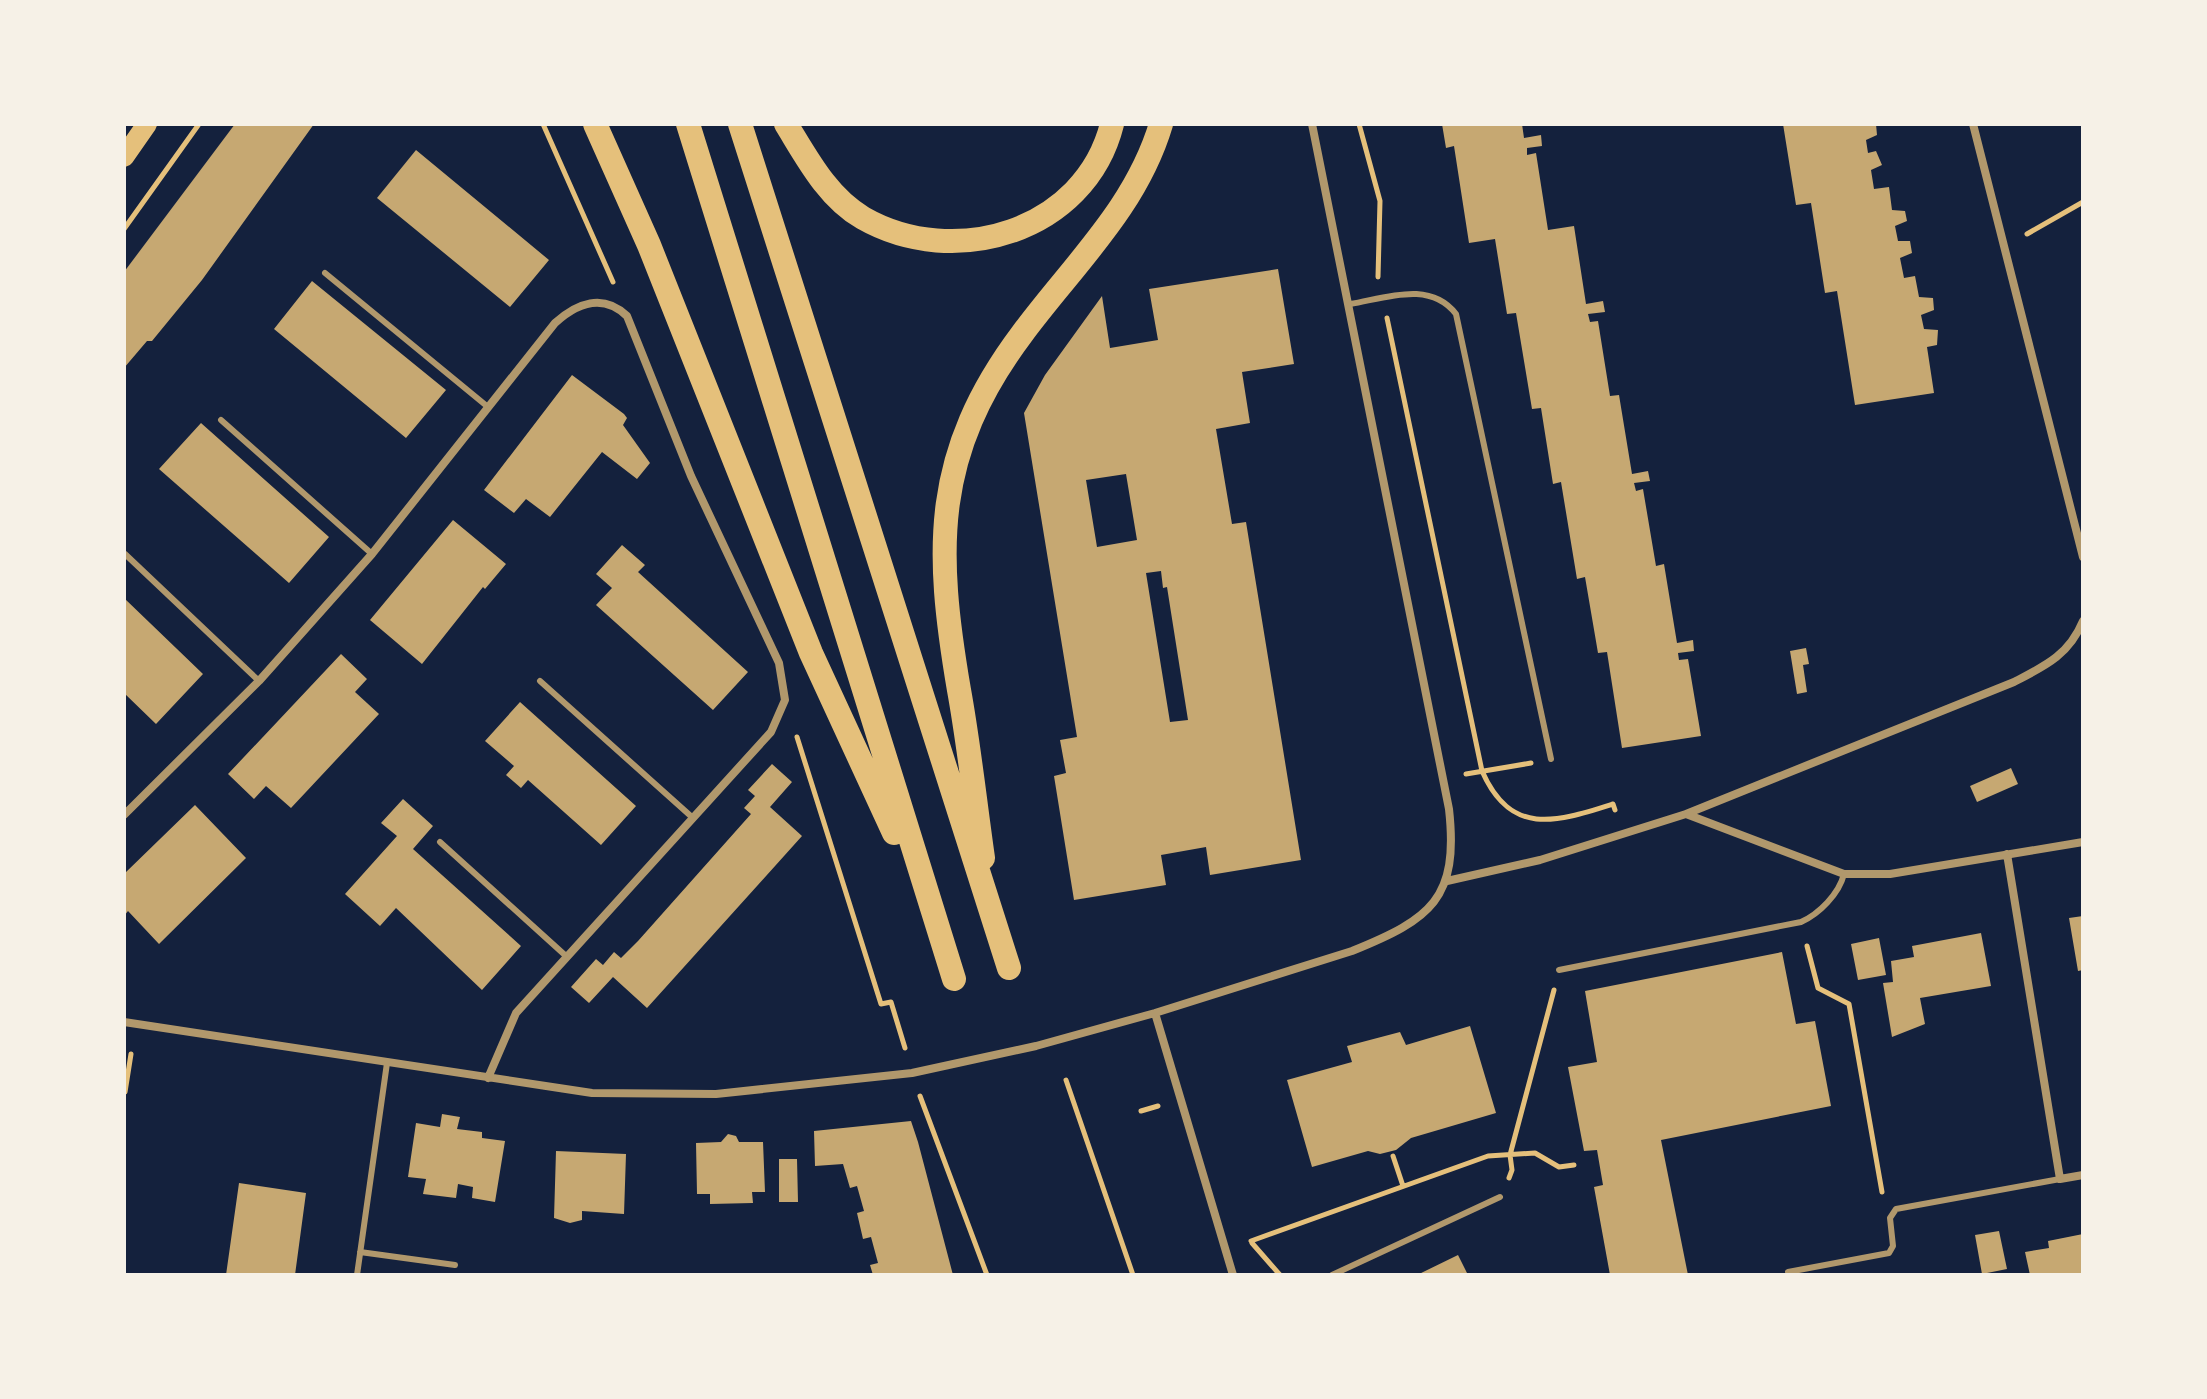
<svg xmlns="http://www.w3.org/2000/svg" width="2207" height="1399" viewBox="0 0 2207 1399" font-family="Inter,sans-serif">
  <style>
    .building { fill: #c6a872; fill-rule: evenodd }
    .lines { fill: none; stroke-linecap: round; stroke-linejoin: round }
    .path { stroke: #e5c07b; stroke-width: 5 }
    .service { stroke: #b1986c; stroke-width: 6 }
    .minor { stroke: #b1986c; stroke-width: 8 }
    .primary { stroke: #e5c07b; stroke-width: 20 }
    .motorway { stroke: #e5c07b; stroke-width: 24 }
  </style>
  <rect width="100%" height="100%" fill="#14213d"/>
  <!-- building -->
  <path class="building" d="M 235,124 L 314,124 L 202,280 L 152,341 L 147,341 L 124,368 L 124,272 Z
    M 1442,124 L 1522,124 L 1524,138 L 1541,135 L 1542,146 L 1527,148 L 1527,155 L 1536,153 L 1548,230 L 1574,226 L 1586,304 L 1603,301 L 1605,312 L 1588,314 L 1590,322 L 1598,321 L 1610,396 L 1619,395 L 1632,474 L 1648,471 L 1650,481 L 1634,483 L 1636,491 L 1643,489 L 1656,566 L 1664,564 L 1677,643 L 1693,640 L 1694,651 L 1678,653 L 1679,660 L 1688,659 L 1701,736 L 1622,748 L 1607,652 L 1598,653 L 1585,577 L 1577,579 L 1561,482 L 1553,484 L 1541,408 L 1532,409 L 1516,313 L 1507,314 L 1495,239 L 1469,243 L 1454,146 L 1446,148 Z
    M 1783,124 L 1876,124 L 1877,135 L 1866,140 L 1868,153 L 1876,151 L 1882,165 L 1871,170 L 1874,189 L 1889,187 L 1892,210 L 1905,211 L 1907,221 L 1895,226 L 1898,241 L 1910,241 L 1912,253 L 1900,258 L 1904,278 L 1915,276 L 1919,297 L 1933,298 L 1934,310 L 1921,315 L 1924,329 L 1938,330 L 1937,345 L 1927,347 L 1934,393 L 1855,405 L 1837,291 L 1825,293 L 1811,203 L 1796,205 Z
    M 416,150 L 549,260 L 510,307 L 377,198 Z
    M 1278,269 L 1294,364 L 1242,372 L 1250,423 L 1216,429 L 1232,524 L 1246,522 L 1301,860 L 1210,875 L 1206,847 L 1161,855 L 1166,885 L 1074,900 L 1054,776 L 1066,773 L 1060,740 L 1077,737 L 1024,413 L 1045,375 L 1102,296 L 1110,348 L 1158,340 L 1149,289 ZM 1126,474 L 1137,540 L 1097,547 L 1086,480 ZM 1161,571 L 1163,588 L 1167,587 L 1188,720 L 1170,722 L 1146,573 Z
    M 312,281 L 446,390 L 406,438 L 274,329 Z
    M 572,375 L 624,414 L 627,418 L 623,425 L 650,463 L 637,479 L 602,452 L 550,517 L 526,499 L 514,513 L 484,490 Z
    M 201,423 L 329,537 L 289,583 L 159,469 Z
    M 453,520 L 506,564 L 485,589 L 483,587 L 422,664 L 370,620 Z
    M 622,545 L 645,565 L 638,572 L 748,672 L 713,710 L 596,605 L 612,588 L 596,574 Z
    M 124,598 L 203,674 L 156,724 L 124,693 Z
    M 1806,648 L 1809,664 L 1803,665 L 1807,692 L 1797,694 L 1790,651 Z
    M 341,654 L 367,679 L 355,692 L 379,714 L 291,808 L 266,786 L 254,799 L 228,774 Z
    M 520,702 L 636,806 L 601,845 L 528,780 L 521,788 L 506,775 L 514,766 L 485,741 Z
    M 772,764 L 792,782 L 770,807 L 802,836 L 647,1008 L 613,977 L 589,1003 L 571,987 L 596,959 L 603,965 L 614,952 L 621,958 L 638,941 L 751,814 L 744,808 L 755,796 L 748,790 Z
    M 2011,768 L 2018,784 L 1977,802 L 1970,786 Z
    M 403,799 L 433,826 L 413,849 L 521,946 L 482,990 L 396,908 L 380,926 L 345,894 L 397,836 L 381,823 Z
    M 195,805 L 246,858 L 159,944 L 128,911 L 124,916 L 124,874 Z
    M 2083,916 L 2083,970 L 2078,971 L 2069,918 Z
    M 1981,933 L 1991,986 L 1920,998 L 1925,1024 L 1892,1037 L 1883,983 L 1893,982 L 1891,961 L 1914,957 L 1912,946 Z
    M 1879,938 L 1886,975 L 1858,980 L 1851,944 Z
    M 1782,952 L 1796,1024 L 1815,1021 L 1831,1106 L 1661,1140 L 1688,1275 L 1610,1275 L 1594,1187 L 1603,1185 L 1597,1150 L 1584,1151 L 1568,1067 L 1597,1062 L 1585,991 Z
    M 1470,1026 L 1496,1113 L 1411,1138 L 1396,1150 L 1380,1154 L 1368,1151 L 1312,1167 L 1287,1080 L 1352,1062 L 1347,1046 L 1400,1032 L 1406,1045 Z
    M 442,1114 L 460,1117 L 457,1129 L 482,1132 L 482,1138 L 505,1141 L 495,1202 L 472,1198 L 473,1187 L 458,1184 L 456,1198 L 423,1194 L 426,1179 L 408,1177 L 416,1123 L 440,1127 Z
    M 911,1121 L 918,1142 L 953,1275 L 873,1275 L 870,1265 L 878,1263 L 871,1237 L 863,1239 L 857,1213 L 864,1211 L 857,1186 L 850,1188 L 843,1164 L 815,1166 L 814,1131 Z
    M 728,1134 L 736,1136 L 739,1142 L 763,1142 L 765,1192 L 752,1192 L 753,1203 L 710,1204 L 710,1194 L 697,1194 L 696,1143 L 721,1142 Z
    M 556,1151 L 626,1154 L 624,1214 L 582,1211 L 582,1220 L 570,1223 L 554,1218 Z
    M 779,1159 L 797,1159 L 798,1202 L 779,1202 Z
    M 239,1183 L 306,1193 L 295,1275 L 226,1275 Z
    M 1999,1231 L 2007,1269 L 1982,1274 L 1975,1235 Z
    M 2083,1234 L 2083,1275 L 2030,1275 L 2025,1252 L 2049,1248 L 2048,1241 Z
    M 1458,1255 L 1468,1275 L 1417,1275 Z"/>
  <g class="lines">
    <!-- path -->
    <path class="path" d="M 543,124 L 613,282
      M 1359,124 L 1380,201 L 1378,277
      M 124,229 L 199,124
      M 2027,234 L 2083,202
      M 1387,318 L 1482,771 C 1511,837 1556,822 1613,804 L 1615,810
      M 797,737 L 881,1004 L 891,1002 L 905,1048
      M 1466,774 L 1531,763
      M 1807,946 L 1818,988 L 1849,1004 L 1882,1192
      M 1066,1080 L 1133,1275
      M 125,1092 L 131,1054
      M 920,1096 L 987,1275
      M 1141,1111 L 1158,1106
      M 1393,1156 L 1403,1186
      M 1509,1178 L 1512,1170 L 1510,1155 L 1554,990
      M 1251,1241 L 1488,1156 L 1535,1153 L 1559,1167 L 1574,1165
      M 1252,1243 L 1280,1275"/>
    <!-- service -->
    <path class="service" d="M 325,273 L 488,407
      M 1350,304 C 1386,298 1430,280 1456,314 L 1551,759
      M 221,420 L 372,554
      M 125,554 L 259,681
      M 540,681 L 693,818
      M 440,842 L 566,956
      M 1559,970 L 1801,922 C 1819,914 1839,894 1844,874
      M 360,1252 L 455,1265
      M 1788,1272 L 1889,1253 L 1893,1246 L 1890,1218 L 1896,1209 L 2060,1179
      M 357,1275 L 387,1063
      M 1332,1275 L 1500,1197"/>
    <!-- minor -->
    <path class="minor" d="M 1973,124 L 2083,557
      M 1686,814 L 2014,682 C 2045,666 2069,655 2083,621
      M 124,815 L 259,681 L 372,554 L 555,323 C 577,303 603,293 627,316 L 691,476 L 779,663 L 785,700 L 771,732 L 516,1013 L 488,1078
      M 2007,854 L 2060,1179 L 2083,1175
      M 1447,881 L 1540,860 L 1686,814 L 1844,874 L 1890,874 L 2083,842
      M 1155,1013 L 1233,1275
      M 124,1022 L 592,1093 L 716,1094 L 912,1073 L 1036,1046 L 1155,1013 L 1352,951 C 1431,919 1459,899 1449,809 L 1312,124"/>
    <!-- primary -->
    <path class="primary" d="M 124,157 L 147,124"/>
    <!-- motorway -->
    <path class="motorway" d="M 595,124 L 649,245 L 811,653 L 894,833
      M 688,124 L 954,979
      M 740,124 L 1009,968
      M 786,124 C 807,158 827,197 863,218 C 954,270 1085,232 1112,124
      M 983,858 C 975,802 969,745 959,690 C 935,549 932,454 1022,334 C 1073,265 1136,208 1161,124"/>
  </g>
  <!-- border -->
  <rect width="2207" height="1399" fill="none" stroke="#f6f1e7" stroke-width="252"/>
</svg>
